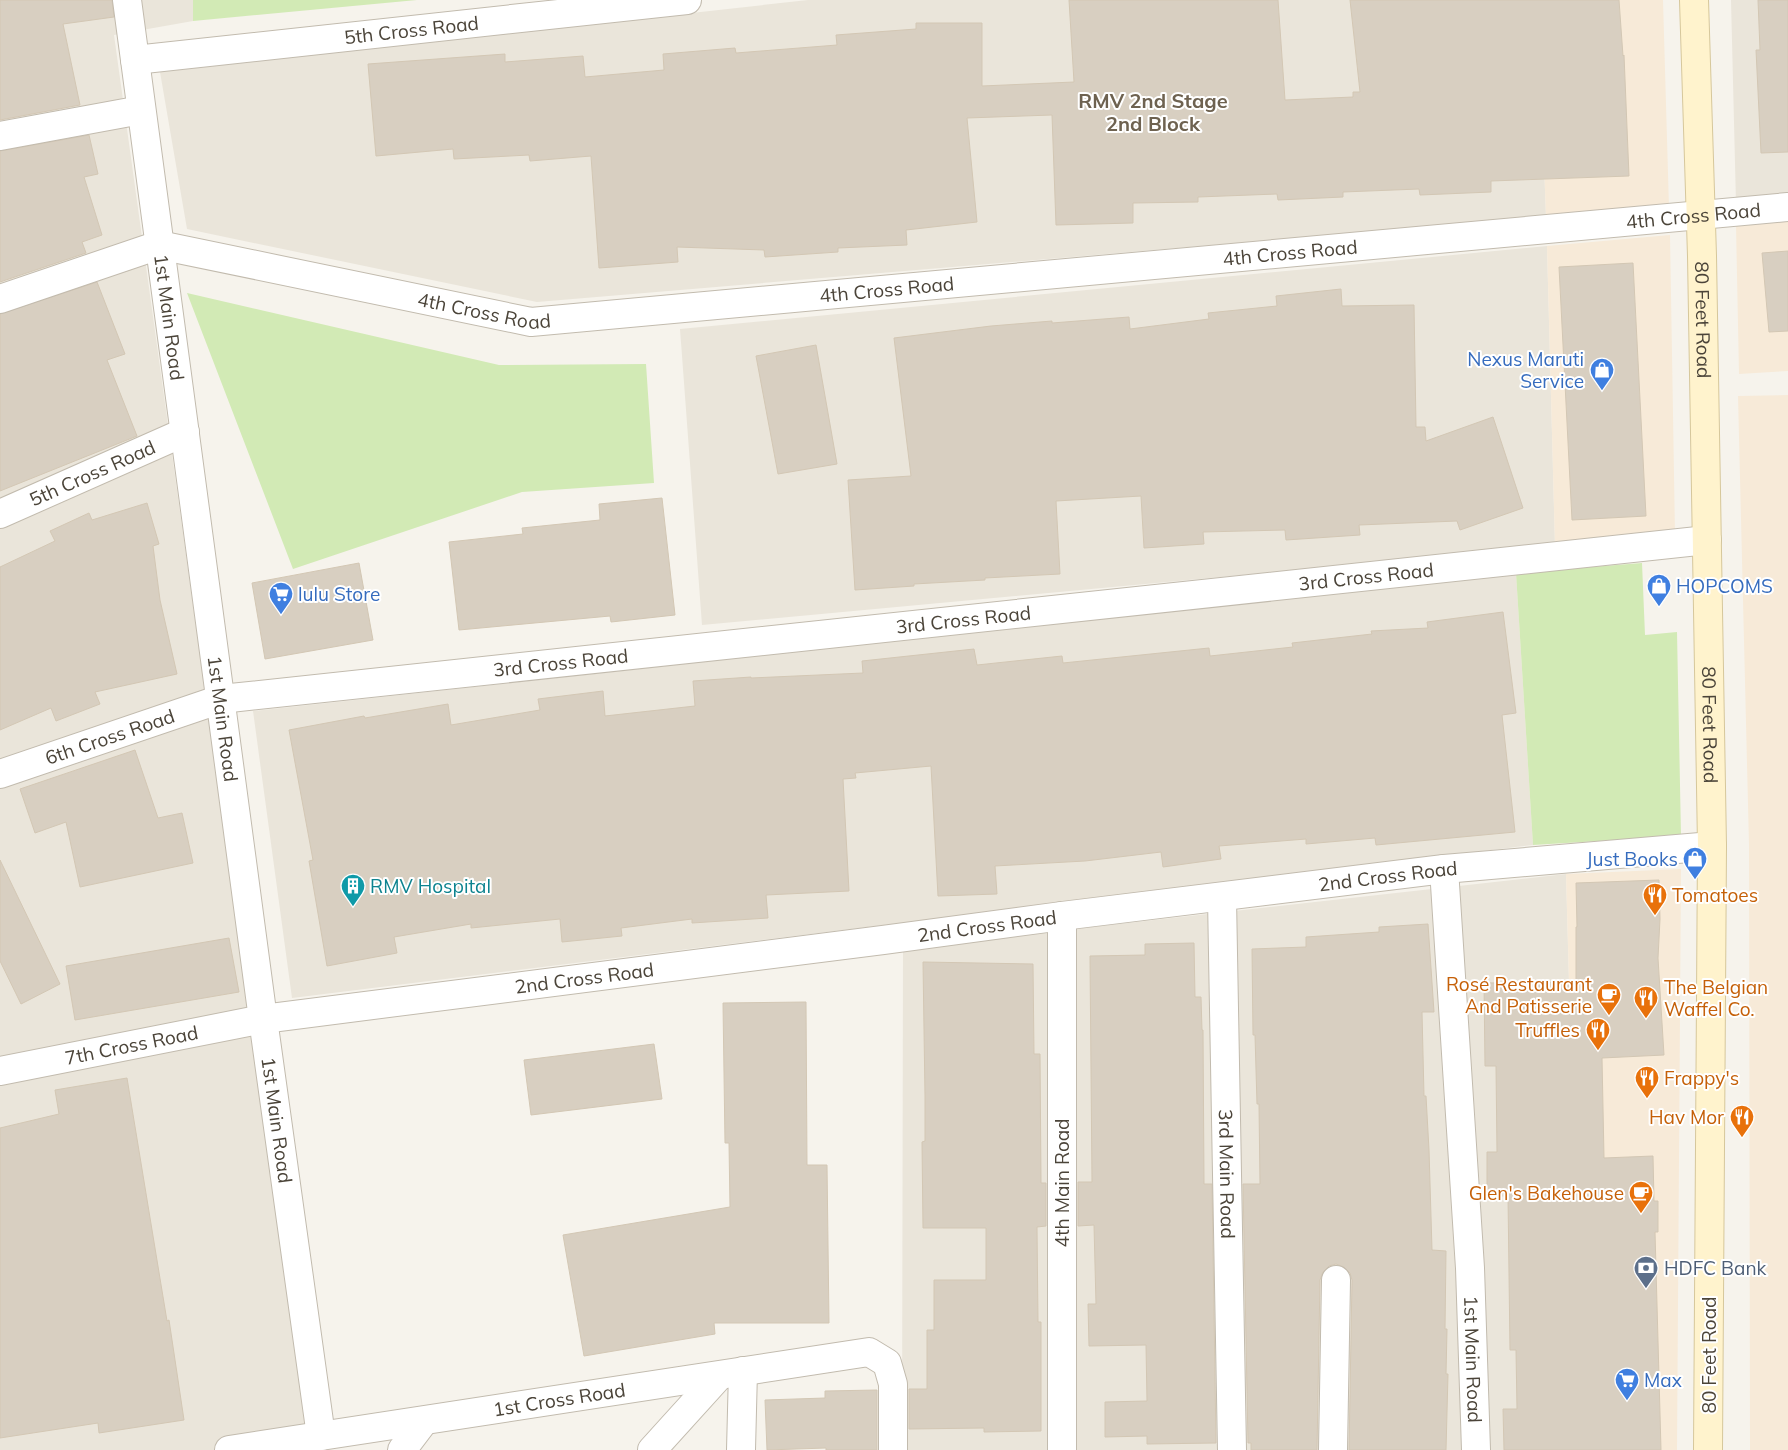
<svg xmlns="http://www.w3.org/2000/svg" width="1788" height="1450" viewBox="0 0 1788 1450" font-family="Mulish,sans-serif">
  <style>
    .residential { fill: #eae5da }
    .commercial { fill: #f7ead8 }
    .green { fill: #d2eab5 }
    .building { fill: #d8cfc1; stroke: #d3c7b4 }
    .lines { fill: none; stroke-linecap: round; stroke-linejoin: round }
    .street-casing { stroke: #c2bbae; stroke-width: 30 }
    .secondary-casing { stroke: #d6c79b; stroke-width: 30 }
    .street { stroke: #fff; stroke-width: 28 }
    .secondary { stroke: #fff3cd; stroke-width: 28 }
    .labels { text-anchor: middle; stroke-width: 4; stroke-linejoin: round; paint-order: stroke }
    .street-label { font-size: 19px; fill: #4b4439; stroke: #fff }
    .shop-label { font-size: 19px; fill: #366cbe; stroke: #fff; text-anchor: start }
    .culture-label { font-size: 19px; fill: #0d838f; stroke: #fff; text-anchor: start }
    .food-label { font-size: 19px; fill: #c56008; stroke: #fff; text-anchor: end }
    .service-label { font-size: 19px; fill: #4e5e75; stroke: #fff; text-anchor: start }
    .neighbourhood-label { font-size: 20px; font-weight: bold; fill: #6e6250; stroke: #fff }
  </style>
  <rect width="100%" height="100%" fill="#f6f3ec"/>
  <!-- residential -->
  <path class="residential" d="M 0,0 L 193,0 L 193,21 L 114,35 L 310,1450 L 0,1450 Z
    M 808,0 L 1538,0 L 1546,217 L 537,302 L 187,229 L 160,72 Z
    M 1731,0 L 1788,0 L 1788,199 L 1736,204 Z
    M 1547,246 L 1555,546 L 702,625 L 680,329 Z
    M 1516,573 L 1533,845 L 292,998 L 253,711 Z
    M 1566,874 L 1582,1450 L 902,1450 L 903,948 Z"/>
  <!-- commercial -->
  <path class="commercial" d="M 1538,0 L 1663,0 L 1669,208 L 1546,217 Z
    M 1788,220 L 1788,371 L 1739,374 L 1736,225 Z
    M 1670,235 L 1675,534 L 1555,546 L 1547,246 Z
    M 1788,395 L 1788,1450 L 1750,1450 L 1749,845 L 1738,396 Z
    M 1681,869 L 1677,1450 L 1582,1450 L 1566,874 Z"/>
  <!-- green -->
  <path class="green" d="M 193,0 L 417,0 L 193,21 Z
    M 187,293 L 499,365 L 646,364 L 654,483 L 522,492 L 293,569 Z
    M 1642,563 L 1645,635 L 1677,632 L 1681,836 L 1533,845 L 1516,573 Z"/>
  <!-- building -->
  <path class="building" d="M 0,0 L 112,0 L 114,17 L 63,24 L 80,105 L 0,120 Z
    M 1069,0 L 1278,0 L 1285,100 L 1353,97 L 1353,92 L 1360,92 L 1350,0 L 1619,0 L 1623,56 L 1624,55 L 1629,176 L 1491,181 L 1491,192 L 1420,195 L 1419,189 L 1343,192 L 1343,197 L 1278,200 L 1277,194 L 1198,197 L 1198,202 L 1133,203 L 1133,223 L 1056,225 L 1052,115 L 967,118 L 977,222 L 906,230 L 907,245 L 838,248 L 838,252 L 765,257 L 764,250 L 677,247 L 678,262 L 599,268 L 591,156 L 530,161 L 529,155 L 454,159 L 453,149 L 376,156 L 368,64 L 505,54 L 505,62 L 583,56 L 585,77 L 664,70 L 663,54 L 735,48 L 736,53 L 837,45 L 836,35 L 916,29 L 916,23 L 982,23 L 982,86 L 1074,82 Z
    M 1758,0 L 1788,0 L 1788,152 L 1761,153 L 1756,50 L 1760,50 Z
    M 89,135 L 98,174 L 84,177 L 102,235 L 82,242 L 86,253 L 0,282 L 0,151 Z
    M 1788,251 L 1788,331 L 1769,332 L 1762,253 Z
    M 1633,263 L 1646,516 L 1572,520 L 1559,267 Z
    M 97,282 L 125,354 L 107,360 L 137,436 L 0,491 L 0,314 Z
    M 1341,289 L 1342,306 L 1414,305 L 1416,427 L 1425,427 L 1426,441 L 1493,417 L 1523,508 L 1460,530 L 1457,521 L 1359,525 L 1360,535 L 1286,540 L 1285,530 L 1203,532 L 1204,544 L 1144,548 L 1141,496 L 1056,501 L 1060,574 L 985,578 L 985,580 L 914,584 L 914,586 L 855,590 L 848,480 L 911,476 L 894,338 L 991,326 L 1052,321 L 1052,323 L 1129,317 L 1130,329 L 1209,319 L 1208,313 L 1277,306 L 1276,296 Z
    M 816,345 L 837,464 L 778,474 L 756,356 Z
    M 662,498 L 675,615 L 611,622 L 610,616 L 459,630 L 449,542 L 523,534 L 522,528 L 600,520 L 599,504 Z
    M 147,503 L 159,544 L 153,546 L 160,600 L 177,674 L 95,692 L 100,704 L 56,721 L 51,708 L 0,730 L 0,567 L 55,541 L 50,531 L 89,513 L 92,520 Z
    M 359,563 L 373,640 L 265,659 L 252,583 Z
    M 1503,612 L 1516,713 L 1502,715 L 1515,832 L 1376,845 L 1375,838 L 1306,844 L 1306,839 L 1219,846 L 1221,859 L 1163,867 L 1161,852 L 1085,861 L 995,866 L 997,894 L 938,896 L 931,766 L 855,773 L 856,778 L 843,779 L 849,891 L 766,895 L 768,918 L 692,923 L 692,919 L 621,928 L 622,936 L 562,942 L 560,919 L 471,928 L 471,924 L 394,937 L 397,953 L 327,966 L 309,861 L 313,860 L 289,730 L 364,716 L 365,718 L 448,704 L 451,725 L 540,710 L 538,699 L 603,691 L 605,716 L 695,706 L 693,681 L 751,677 L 751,678 L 863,673 L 862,661 L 974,649 L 977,665 L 1062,656 L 1063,663 L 1209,648 L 1210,656 L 1293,647 L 1292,643 L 1372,634 L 1371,631 L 1428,628 L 1427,622 Z
    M 135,750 L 158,818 L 182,813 L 193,863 L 80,887 L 66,822 L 35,833 L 20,789 Z
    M 0,860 L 60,984 L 21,1004 L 0,961 Z
    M 1659,880 L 1660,919 L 1658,958 L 1664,1055 L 1602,1058 L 1604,1158 L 1653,1156 L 1654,1201 L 1658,1201 L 1658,1232 L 1655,1232 L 1661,1450 L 1504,1450 L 1503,1409 L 1517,1409 L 1516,1350 L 1510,1350 L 1508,1196 L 1487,1196 L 1487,1152 L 1497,1152 L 1496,1066 L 1485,1066 L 1484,983 L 1576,982 L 1576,927 L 1577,927 L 1576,883 Z
    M 1428,924 L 1434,1012 L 1422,1012 L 1424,1096 L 1426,1096 L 1429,1150 L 1432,1250 L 1446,1251 L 1445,1329 L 1447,1329 L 1446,1374 L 1448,1374 L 1446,1450 L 1349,1450 L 1352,1280 L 1350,1273 L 1344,1267 L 1336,1264 L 1329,1266 L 1323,1272 L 1320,1280 L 1317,1450 L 1251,1450 L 1251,1443 L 1248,1443 L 1243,1184 L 1260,1184 L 1259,1104 L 1257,1104 L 1255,1035 L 1253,1035 L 1252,949 L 1306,947 L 1306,937 L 1379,932 L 1379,927 Z
    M 229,938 L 239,992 L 75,1020 L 66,966 Z
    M 1194,943 L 1195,997 L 1201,997 L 1202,1030 L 1203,1030 L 1204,1184 L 1212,1184 L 1216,1443 L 1147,1444 L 1147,1436 L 1105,1437 L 1105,1402 L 1147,1401 L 1146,1345 L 1089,1346 L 1088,1304 L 1096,1304 L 1094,1225 L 1078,1226 L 1078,1182 L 1092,1182 L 1090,956 L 1145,955 L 1145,944 Z
    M 923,962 L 1033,964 L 1034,1054 L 1040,1054 L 1041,1183 L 1046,1183 L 1046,1226 L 1037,1227 L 1038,1322 L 1041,1322 L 1041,1431 L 984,1432 L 984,1428 L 909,1429 L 909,1389 L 927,1389 L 927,1330 L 934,1330 L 934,1280 L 986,1280 L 986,1228 L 923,1228 L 922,1142 L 925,1141 L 925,1096 Z
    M 806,1002 L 807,1165 L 827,1165 L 829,1323 L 714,1323 L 715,1334 L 584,1356 L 563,1235 L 730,1207 L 729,1143 L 725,1143 L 723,1003 Z
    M 654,1044 L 662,1099 L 531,1115 L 524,1060 Z
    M 127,1078 L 167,1321 L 169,1320 L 184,1420 L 99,1433 L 98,1423 L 0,1438 L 0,1128 L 59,1114 L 55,1090 Z
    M 877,1390 L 877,1450 L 826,1450 L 826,1448 L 767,1450 L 765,1400 L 825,1398 L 825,1391 Z"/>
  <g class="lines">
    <defs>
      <g id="street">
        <path id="s1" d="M 127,0 L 263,1019 L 321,1436"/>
        <path id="s2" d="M 135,60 L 687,0"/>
        <path d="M 0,136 L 141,110"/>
        <path id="s3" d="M 0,299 L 159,245 L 531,322 L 1788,207"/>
        <path id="s4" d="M 0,514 L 185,432"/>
        <path id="s5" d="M 0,774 L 221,699 L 1707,540"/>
        <path id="s6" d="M 1444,869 L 1470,1268 L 1476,1450"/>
        <path id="s7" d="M 1222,898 L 1232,1450"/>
        <path d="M 1062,916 L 1062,1450"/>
        <path id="s8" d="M 0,1071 L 263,1019 L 883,940 L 1062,916 L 1444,869 L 1712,846"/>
        <path id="s9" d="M 229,1450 L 869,1352 L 887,1363 L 893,1384 L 893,1450"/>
        <path d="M 402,1450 L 424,1421"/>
        <path d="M 652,1450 L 719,1376"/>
        <path d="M 741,1450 L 743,1371"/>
        <path d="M 1333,1450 L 1336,1280"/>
      </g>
      <g id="secondary">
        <path id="s10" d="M 1694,0 L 1702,256 L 1712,846 L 1708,1450"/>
      </g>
    </defs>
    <!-- street casing -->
    <use href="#street" class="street-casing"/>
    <!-- secondary casing -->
    <use href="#secondary" class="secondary-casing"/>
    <!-- street -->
    <use href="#street" class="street"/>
    <!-- secondary -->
    <use href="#secondary" class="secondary"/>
  </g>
  <!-- icons -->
  <defs>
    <symbol id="shop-pin" viewBox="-11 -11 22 30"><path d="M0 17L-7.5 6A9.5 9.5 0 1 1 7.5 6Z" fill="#3f7fe0" stroke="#fff"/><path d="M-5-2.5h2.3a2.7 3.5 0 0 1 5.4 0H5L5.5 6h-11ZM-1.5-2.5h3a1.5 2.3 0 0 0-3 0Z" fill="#fff"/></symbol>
    <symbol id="supermarket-pin" viewBox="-11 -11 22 30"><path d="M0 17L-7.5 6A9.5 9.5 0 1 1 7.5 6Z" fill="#3f7fe0" stroke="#fff"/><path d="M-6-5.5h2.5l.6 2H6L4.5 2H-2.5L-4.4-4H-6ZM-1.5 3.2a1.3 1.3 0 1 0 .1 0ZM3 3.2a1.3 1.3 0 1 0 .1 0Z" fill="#fff"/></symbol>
    <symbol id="building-pin" viewBox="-11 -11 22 30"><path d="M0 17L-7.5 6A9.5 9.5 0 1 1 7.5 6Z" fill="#0f9aa8" stroke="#fff"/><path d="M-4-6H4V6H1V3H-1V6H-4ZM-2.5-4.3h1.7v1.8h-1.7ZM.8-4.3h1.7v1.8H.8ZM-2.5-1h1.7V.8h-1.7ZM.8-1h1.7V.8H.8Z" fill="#fff"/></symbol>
    <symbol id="restaurant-pin" viewBox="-11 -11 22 30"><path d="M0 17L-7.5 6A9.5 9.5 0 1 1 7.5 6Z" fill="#e8710a" stroke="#fff"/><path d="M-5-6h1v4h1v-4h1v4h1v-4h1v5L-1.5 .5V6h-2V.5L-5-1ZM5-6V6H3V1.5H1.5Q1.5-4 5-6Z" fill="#fff"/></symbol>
    <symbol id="cafe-pin" viewBox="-11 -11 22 30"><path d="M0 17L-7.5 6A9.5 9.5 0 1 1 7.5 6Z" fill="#e8710a" stroke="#fff"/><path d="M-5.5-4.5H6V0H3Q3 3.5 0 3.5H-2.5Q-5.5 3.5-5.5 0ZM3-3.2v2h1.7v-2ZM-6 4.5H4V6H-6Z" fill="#fff"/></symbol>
    <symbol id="bank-pin" viewBox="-11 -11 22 30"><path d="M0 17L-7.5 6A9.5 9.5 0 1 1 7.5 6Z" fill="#5c6f8a" stroke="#fff"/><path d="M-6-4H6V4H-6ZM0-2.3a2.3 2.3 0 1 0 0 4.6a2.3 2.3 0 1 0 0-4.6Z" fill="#fff"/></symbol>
  </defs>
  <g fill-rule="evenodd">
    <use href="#shop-pin" x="1588" y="356" width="28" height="38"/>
    <use href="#shop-pin" x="1645" y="572" width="28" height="38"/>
    <use href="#supermarket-pin" x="267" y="580" width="28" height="38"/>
    <use href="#shop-pin" x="1681" y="845" width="28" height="38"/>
    <use href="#building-pin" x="339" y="872" width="28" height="38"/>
    <use href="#restaurant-pin" x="1641" y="881" width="28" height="38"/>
    <use href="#cafe-pin" x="1595" y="981" width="28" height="38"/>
    <use href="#restaurant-pin" x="1632" y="984" width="28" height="38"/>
    <use href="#restaurant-pin" x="1584" y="1016" width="28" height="38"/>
    <use href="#restaurant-pin" x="1633" y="1064" width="28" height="38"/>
    <use href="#restaurant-pin" x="1728" y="1103" width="28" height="38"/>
    <use href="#cafe-pin" x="1627" y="1179" width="28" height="38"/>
    <use href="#bank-pin" x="1632" y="1254" width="28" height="38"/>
    <use href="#supermarket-pin" x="1613" y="1366" width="28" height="38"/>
  </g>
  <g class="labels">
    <!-- street labels -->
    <g class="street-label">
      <text dy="7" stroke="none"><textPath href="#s2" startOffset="278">5th Cross Road</textPath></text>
      <text dy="7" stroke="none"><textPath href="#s3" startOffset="1715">4th Cross Road</textPath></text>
      <text dy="7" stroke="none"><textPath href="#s3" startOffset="1310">4th Cross Road</textPath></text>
      <text dy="7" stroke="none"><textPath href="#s3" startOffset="905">4th Cross Road</textPath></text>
      <text dy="7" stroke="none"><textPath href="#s3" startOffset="500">4th Cross Road</textPath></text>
      <text dy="7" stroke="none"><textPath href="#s1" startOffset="320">1st Main Road</textPath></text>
      <text dy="7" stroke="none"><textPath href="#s10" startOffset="320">80 Feet Road</textPath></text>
      <text dy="7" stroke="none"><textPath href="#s4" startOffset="101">5th Cross Road</textPath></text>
      <text dy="7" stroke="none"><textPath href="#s5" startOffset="1385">3rd Cross Road</textPath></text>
      <text dy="7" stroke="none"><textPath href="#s5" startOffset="980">3rd Cross Road</textPath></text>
      <text dy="7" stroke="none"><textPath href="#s5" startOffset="575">3rd Cross Road</textPath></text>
      <text dy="7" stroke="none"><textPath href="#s1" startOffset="725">1st Main Road</textPath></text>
      <text dy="7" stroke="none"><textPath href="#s10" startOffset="725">80 Feet Road</textPath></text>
      <text dy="7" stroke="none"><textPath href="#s5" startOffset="116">6th Cross Road</textPath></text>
      <text dy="7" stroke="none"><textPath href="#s8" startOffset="1402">2nd Cross Road</textPath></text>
      <text dy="7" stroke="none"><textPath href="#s8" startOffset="998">2nd Cross Road</textPath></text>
      <text dy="7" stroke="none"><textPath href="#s8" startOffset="592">2nd Cross Road</textPath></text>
      <text dy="7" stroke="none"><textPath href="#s8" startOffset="134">7th Cross Road</textPath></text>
      <text dy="7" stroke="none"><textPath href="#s1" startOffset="1130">1st Main Road</textPath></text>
      <text dy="7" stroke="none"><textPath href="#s7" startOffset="276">3rd Main Road</textPath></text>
      <text transform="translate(1062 1183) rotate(-90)" y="7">4th Main Road</text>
      <text transform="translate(1709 1355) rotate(-90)" y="7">80 Feet Road</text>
      <text dy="7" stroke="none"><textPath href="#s6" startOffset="491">1st Main Road</textPath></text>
      <text dy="7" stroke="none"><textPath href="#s9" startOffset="334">1st Cross Road</textPath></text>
    </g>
    <!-- shop labels -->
    <g class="shop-label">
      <text x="1584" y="366" text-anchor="end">Nexus Maruti<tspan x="1584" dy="22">Service</tspan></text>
      <text x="1676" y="593">HOPCOMS</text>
      <text x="298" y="601">lulu Store</text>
      <text x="1678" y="866" text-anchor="end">Just Books</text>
      <text x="1644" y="1387">Max</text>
    </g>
    <!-- culture labels -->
    <g class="culture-label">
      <text x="370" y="893">RMV Hospital</text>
    </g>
    <!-- food labels -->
    <g class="food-label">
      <text x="1672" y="902" text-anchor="start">Tomatoes</text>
      <text x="1592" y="991">Rosé Restaurant<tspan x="1592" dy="22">And Patisserie</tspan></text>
      <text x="1664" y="994" text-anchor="start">The Belgian<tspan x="1664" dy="22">Waffel Co.</tspan></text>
      <text x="1580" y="1037">Truffles</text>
      <text x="1664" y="1085" text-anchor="start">Frappy's</text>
      <text x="1724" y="1124">Hav Mor</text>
      <text x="1624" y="1200">Glen's Bakehouse</text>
    </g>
    <!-- service labels -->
    <g class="service-label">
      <text x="1664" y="1275">HDFC Bank</text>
    </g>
    <!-- neighbourhood labels -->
    <g class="neighbourhood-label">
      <text x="1153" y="108">RMV 2nd Stage<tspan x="1153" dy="23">2nd Block</tspan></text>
    </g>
  </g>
</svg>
